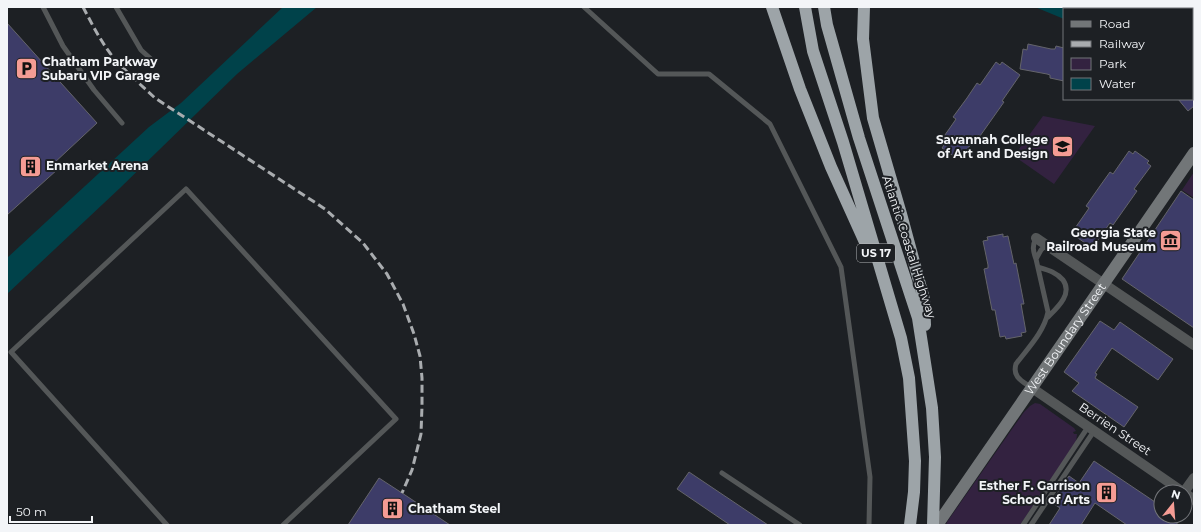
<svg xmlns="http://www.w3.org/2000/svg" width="1201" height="532" viewBox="0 0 1201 532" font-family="Montserrat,sans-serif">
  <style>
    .green { fill: #332240 }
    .water { fill: #00424a }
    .building { fill: #3d3c68; stroke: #64646a }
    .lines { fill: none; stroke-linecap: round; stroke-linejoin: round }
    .lane { stroke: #545758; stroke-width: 5 }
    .street { stroke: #545758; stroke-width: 10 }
    .secondary { stroke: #727678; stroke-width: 12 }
    .highway { stroke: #9da4a8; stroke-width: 12 }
    .rail { stroke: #a9acaf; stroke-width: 3; stroke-dasharray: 8 4; stroke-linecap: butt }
    .labels { text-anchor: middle; stroke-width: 4; stroke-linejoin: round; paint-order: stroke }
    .shield { fill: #1d2024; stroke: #b3b5b8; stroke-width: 1 }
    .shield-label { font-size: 11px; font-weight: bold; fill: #f3f5f8 }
    .poi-label { font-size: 12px; font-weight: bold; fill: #f3f5f8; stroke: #1d2024; text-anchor: start }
    .street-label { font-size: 12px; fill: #f3f5f8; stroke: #1d2024 }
  </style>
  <rect width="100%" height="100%" fill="#1d2024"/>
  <!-- green -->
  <path class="green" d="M 1043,116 L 1095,126 L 1054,184 L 1014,156 Z
    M 1194,172 L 1194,198 L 1182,190 Z
    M 1035,403 L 1040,404 L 1074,428 L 1076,431 L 1073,432 L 1074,434 L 1077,434 L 1076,442 L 1020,525 L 946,525 L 947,522 L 1024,412 L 1030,406 Z"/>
  <!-- water -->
  <path class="water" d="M 283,7 L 317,7 L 237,74 L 120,188 L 7,294 L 7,258 L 149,127 L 181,103 Z
    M 1035,7 L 1101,7 L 1105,9 L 1064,9 L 1064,19 Z
    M 1177,7 L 1194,7 L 1194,24 L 1192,24 L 1192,9 L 1159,9 L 1172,9 Z"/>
  <!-- building -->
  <path class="building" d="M 7,23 L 97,123 L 53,164 L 58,169 L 7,215 Z
    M 1028,44 L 1051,49 L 1055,49 L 1056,46 L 1064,48 L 1064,81 L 1050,78 L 1050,75 L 1047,74 L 1020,69 L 1023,49 L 1027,50 Z
    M 996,62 L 1000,65 L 1002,62 L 1020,75 L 1002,101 L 1004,102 L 980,136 L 978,135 L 961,157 L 957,154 L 955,157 L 942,148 L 944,145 L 940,142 L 954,122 L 956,119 L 953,117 L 967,98 L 977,83 L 980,85 Z
    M 1178,99 L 1194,99 L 1194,106 L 1188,111 Z
    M 1129,151 L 1133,154 L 1135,151 L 1149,161 L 1147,163 L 1151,166 L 1134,189 L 1137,191 L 1113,225 L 1110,223 L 1094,246 L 1090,243 L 1088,245 L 1075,236 L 1077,234 L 1073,231 L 1087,211 L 1089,208 L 1086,206 L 1100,186 L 1110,172 L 1113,174 Z
    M 1181,191 L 1194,200 L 1194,328 L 1122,279 Z
    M 1003,234 L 1003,237 L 1008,236 L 1014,264 L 1016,263 L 1024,304 L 1021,304 L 1026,332 L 1021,333 L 1022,336 L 1006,339 L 1005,336 L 1000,337 L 995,310 L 992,310 L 984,269 L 988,268 L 988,265 L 983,241 L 988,240 L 987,237 Z
    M 1100,321 L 1114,330 L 1120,322 L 1173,359 L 1158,380 L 1112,348 L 1095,373 L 1097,374 L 1095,378 L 1138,407 L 1124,427 L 1072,391 L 1079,383 L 1064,372 Z
    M 1094,461 L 1161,506 L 1161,516 L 1176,516 L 1180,519 L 1176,525 L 1127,525 L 1095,503 L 1081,525 L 1049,525 L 1060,508 L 1051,502 L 1069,476 L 1079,483 Z
    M 689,472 L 768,525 L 730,525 L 677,489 Z
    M 379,478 L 402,493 L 450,525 L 348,525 Z"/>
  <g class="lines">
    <!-- lane -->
    <path class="lane" d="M 43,7 L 63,46 L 94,90 L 122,123
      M 116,7 L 141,50 L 151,59
      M 584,7 L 658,74 L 709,74 L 770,124 L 841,267 L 870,477 L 869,525
      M 1036,238 C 1032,246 1033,251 1036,259 L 1041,250 L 1046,245
      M 1038,267 C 1048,270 1056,272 1063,280 C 1073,294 1057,308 1048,317
      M 1032,388 C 1022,381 1012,377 1016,364 C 1028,348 1044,332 1048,312 L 1036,259
      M 722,473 L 800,525
      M 167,525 L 11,352 L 186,189 L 396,419 L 283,525
      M 1023,525 L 1088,427
      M 1031,525 L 1094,431"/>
    <!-- street -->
    <path class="street" d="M 1036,238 L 1194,345
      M 1032,388 L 1183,492
      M 1184,492 L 1194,478
      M 1185,493 L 1194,500"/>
    <!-- secondary -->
    <path class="secondary" id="s1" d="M 937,525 L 1194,153"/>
    <!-- highway -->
    <path class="highway" d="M 772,7 L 800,89 L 831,167 L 869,251
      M 805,7 L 813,51 L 843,142 L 901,338 L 909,378 L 915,461 L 914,492 L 910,525
      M 824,7 L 827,25 L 859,138 L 918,318 L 932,408 L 935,457 L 933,525
      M 864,7 L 863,39 L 873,118 L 901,214 L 924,299 L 925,325"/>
    <!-- rail -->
    <path class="rail" d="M 83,7 C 92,24 101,42 113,57 C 126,72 141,85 155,98 L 325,209 L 363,243 L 387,274 L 403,304 L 414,334 L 420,356 L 422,378 L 422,406 L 421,434 L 412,470 L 402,493"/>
  </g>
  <!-- icons -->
  <defs>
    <symbol id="parking-square" viewBox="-11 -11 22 22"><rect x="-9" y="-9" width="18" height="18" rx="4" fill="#f59c94" stroke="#1d2024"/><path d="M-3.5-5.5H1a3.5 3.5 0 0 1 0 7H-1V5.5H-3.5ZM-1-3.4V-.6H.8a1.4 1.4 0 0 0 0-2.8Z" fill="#111"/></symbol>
    <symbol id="university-square" viewBox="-11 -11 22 22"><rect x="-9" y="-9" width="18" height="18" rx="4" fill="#f59c94" stroke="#1d2024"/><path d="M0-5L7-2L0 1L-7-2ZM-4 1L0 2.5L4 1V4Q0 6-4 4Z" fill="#111"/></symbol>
    <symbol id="building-square" viewBox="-11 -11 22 22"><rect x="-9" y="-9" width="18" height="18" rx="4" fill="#f59c94" stroke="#1d2024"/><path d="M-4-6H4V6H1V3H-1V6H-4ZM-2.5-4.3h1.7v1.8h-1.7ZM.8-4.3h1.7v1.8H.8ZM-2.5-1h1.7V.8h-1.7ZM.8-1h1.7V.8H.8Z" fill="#111"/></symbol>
    <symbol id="museum-square" viewBox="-11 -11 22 22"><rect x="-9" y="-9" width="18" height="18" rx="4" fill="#f59c94" stroke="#1d2024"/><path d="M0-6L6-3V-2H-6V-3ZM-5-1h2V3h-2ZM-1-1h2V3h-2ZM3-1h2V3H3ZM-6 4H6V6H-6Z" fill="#111"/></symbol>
  </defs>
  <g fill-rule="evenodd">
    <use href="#parking-square" x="14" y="56" width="25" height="25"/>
    <use href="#university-square" x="1050" y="134" width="25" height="25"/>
    <use href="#building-square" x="18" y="154" width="25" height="25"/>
    <use href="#museum-square" x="1158" y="228" width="25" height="25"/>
    <use href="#building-square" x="1094" y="480" width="25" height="25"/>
    <use href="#building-square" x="380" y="496" width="25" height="25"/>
  </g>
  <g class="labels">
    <!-- shield labels -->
    <rect class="shield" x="857" y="244" width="38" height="18" rx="3"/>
    <g class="shield-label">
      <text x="876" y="257">US 17</text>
    </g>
    <!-- poi labels -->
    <g class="poi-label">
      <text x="42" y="66">Chatham Parkway<tspan x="42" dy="14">Subaru VIP Garage</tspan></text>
      <text x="1048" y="144" text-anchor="end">Savannah College<tspan x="1048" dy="14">of Art and Design</tspan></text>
      <text x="46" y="170">Enmarket Arena</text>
      <text x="1156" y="237" text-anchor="end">Georgia State<tspan x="1156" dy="14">Railroad Museum</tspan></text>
      <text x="1090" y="490" text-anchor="end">Esther F. Garrison<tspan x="1090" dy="14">School of Arts</tspan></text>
      <text x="408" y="513">Chatham Steel</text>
    </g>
    <!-- street labels -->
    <g class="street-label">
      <text transform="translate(909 247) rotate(72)" y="4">Atlantic Coastal Highway</text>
      <text dy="4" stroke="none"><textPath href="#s1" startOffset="226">West Boundary Street</textPath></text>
      <text transform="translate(1115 429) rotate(34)" y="4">Berrien Street</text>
    </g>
  </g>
  <!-- border -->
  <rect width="1201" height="532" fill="none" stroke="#f3f5f8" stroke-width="16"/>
  <!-- legend -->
  <rect x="1063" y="8" width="130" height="92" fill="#1d2024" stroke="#737579"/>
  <rect x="1071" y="21" width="20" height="6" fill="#727678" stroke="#737579"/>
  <text x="1099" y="28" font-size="12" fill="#f3f5f8">Road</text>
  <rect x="1071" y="41" width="20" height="6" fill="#a9acaf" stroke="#737579"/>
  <text x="1099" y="48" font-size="12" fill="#f3f5f8">Railway</text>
  <rect x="1071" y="58" width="20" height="12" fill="#332240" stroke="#737579"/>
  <text x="1099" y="68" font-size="12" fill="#f3f5f8">Park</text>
  <rect x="1071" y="78" width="20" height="12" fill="#00424a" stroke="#737579"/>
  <text x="1099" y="88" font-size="12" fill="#f3f5f8">Water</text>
  <!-- north arrow -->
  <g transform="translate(1173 504) rotate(17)"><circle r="19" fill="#1d2024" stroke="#737579"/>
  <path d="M0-3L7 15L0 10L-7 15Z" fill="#f59c94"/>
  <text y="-6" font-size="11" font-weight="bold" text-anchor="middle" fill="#f3f5f8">N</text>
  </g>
  <!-- scale -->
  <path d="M10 516v6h82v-6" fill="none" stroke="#f3f5f8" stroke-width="2"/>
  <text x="16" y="516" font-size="12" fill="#f3f5f8" stroke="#1d2024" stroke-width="3" paint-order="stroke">50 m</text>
</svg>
